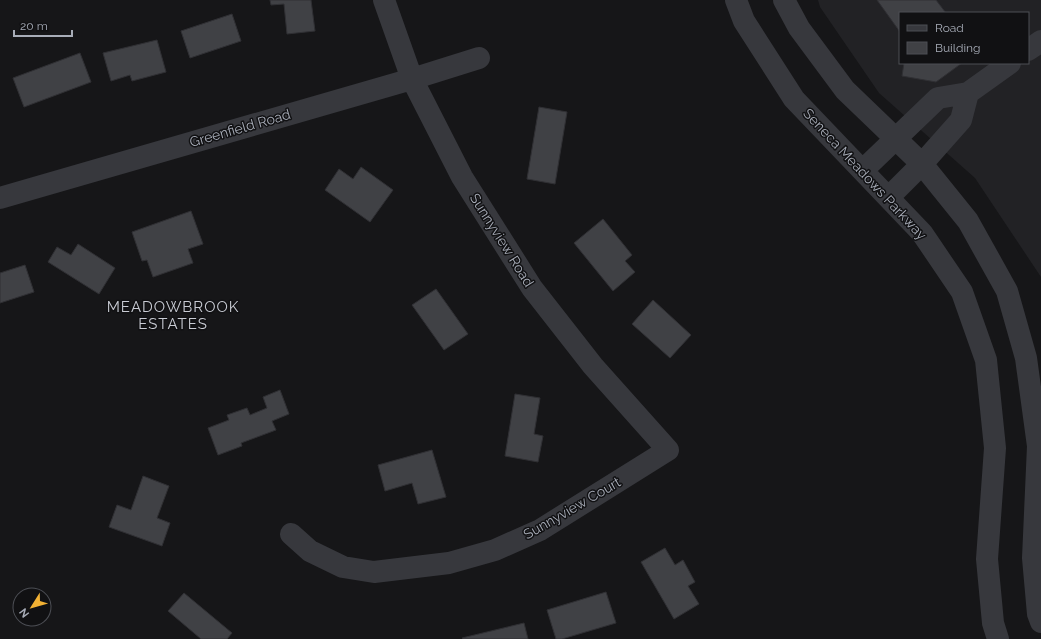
<svg xmlns="http://www.w3.org/2000/svg" width="1041" height="639" viewBox="0 0 1041 639" font-family="Raleway,sans-serif">
  <style>
    .built { fill: #222225; fill-rule: evenodd }
    .building { fill: #404145; stroke: #303034 }
    .lines { fill: none; stroke-linecap: round; stroke-linejoin: round }
    .minor { stroke: #37383d; stroke-width: 22 }
    .labels { text-anchor: middle; stroke-width: 3; stroke-linejoin: round; paint-order: stroke }
    .street-label { font-size: 14px; fill: #a8adb8; stroke: #111113 }
    .neighbourhood-label { font-size: 15px; letter-spacing: 1px; fill: #c9ccd4; stroke: #111113 }
  </style>
  <rect width="100%" height="100%" fill="#161618"/>
  <!-- built -->
  <path class="built" d="M 818,0 L 1041,0 L 1041,277 L 975,178 L 879,93 L 820,7 ZM 900,13 L 1028,13 L 1028,63 L 900,63 Z"/>
  <!-- building -->
  <path class="building" d="M 270,0 L 311,0 L 315,31 L 287,34 L 284,4 L 271,5 Z
    M 877,0 L 936,0 L 946,13 L 900,13 L 900,32 Z
    M 232,14 L 241,41 L 190,58 L 181,31 Z
    M 157,40 L 166,72 L 132,81 L 130,75 L 111,81 L 103,53 Z
    M 80,53 L 91,82 L 24,107 L 13,78 Z
    M 904,63 L 962,63 L 936,82 L 902,76 Z
    M 539,107 L 567,112 L 555,184 L 527,179 Z
    M 361,167 L 393,190 L 370,222 L 325,190 L 339,169 L 353,179 Z
    M 191,211 L 203,244 L 188,249 L 193,263 L 153,277 L 147,260 L 142,261 L 132,232 Z
    M 603,219 L 632,255 L 625,261 L 635,272 L 613,291 L 574,243 Z
    M 78,244 L 115,268 L 99,294 L 48,262 L 57,247 L 71,255 Z
    M 25,265 L 34,292 L 0,303 L 0,273 Z
    M 436,289 L 468,334 L 444,350 L 412,305 Z
    M 653,300 L 691,335 L 670,358 L 632,324 Z
    M 280,390 L 289,414 L 272,421 L 276,430 L 241,443 L 242,446 L 218,455 L 208,428 L 229,420 L 227,415 L 247,408 L 250,415 L 267,408 L 263,397 Z
    M 515,394 L 540,398 L 534,434 L 543,436 L 538,462 L 505,456 Z
    M 432,450 L 446,497 L 418,504 L 412,483 L 385,491 L 378,465 Z
    M 143,476 L 169,486 L 157,518 L 170,523 L 162,546 L 109,527 L 117,505 L 131,510 Z
    M 665,548 L 675,565 L 683,560 L 695,582 L 688,586 L 699,604 L 674,619 L 641,562 Z
    M 606,592 L 616,623 L 562,639 L 556,639 L 547,610 Z
    M 184,593 L 232,633 L 227,639 L 201,639 L 168,611 Z
    M 524,623 L 528,639 L 463,639 L 462,638 Z"/>
  <g class="lines">
    <!-- minor -->
    <path class="minor" d="M 736,0 L 744,21 L 794,99 L 922,233 L 962,292 L 986,360 L 995,448 L 987,559 L 993,623 L 998,639
      M 784,0 L 799,28 L 845,90 L 922,164 L 968,221 L 1007,291 L 1026,358 L 1038,446 L 1033,558 L 1038,614 L 1041,622
      M 1028,50 L 1041,41
      M 863,170 L 938,98 L 968,93 L 1010,63
      M 889,197 L 922,164 L 961,120 L 968,93
      M 0,198 L 412,79 L 479,58
      M 291,534 L 310,551 L 343,567 L 374,572 L 449,563 L 495,550 L 540,530 L 668,450 L 593,366 L 532,288 L 462,177 L 412,79 L 384,0"/>
  </g>
  <g class="labels">
    <!-- street labels -->
    <g class="street-label">
      <text transform="translate(240 128) rotate(-16)" y="5">Greenfield Road</text>
      <text transform="translate(865 174) rotate(47)" y="5">Seneca Meadows Parkway</text>
      <text transform="translate(502 240) rotate(58)" y="5">Sunnyview Road</text>
      <text transform="translate(572 508) rotate(-30)" y="5">Sunnyview Court</text>
    </g>
    <!-- neighbourhood labels -->
    <g class="neighbourhood-label">
      <text x="173" y="312">MEADOWBROOK<tspan x="173" dy="17">ESTATES</tspan></text>
    </g>
  </g>
  <!-- legend -->
  <rect x="899" y="12" width="130" height="52" fill="#111113" stroke="#4d4f55"/>
  <rect x="907" y="25" width="20" height="6" fill="#37383d" stroke="#4d4f55"/>
  <text x="935" y="32" font-size="12" fill="#a8adb8">Road</text>
  <rect x="907" y="42" width="20" height="12" fill="#404145" stroke="#4d4f55"/>
  <text x="935" y="52" font-size="12" fill="#a8adb8">Building</text>
  <!-- north arrow -->
  <g transform="translate(32 607) rotate(233)"><circle r="19" fill="#111113" stroke="#4d4f55"/>
  <path d="M0-3L7 15L0 10L-7 15Z" fill="#f2b134"/>
  <text y="-6" font-size="11" font-weight="bold" text-anchor="middle" fill="#a8adb8">N</text>
  </g>
  <!-- scale -->
  <path d="M14 30v6h58v-6" fill="none" stroke="#a8adb8" stroke-width="2"/>
  <text x="20" y="30" font-size="12" fill="#a8adb8" stroke="#111113" stroke-width="3" paint-order="stroke">20 m</text>
</svg>
